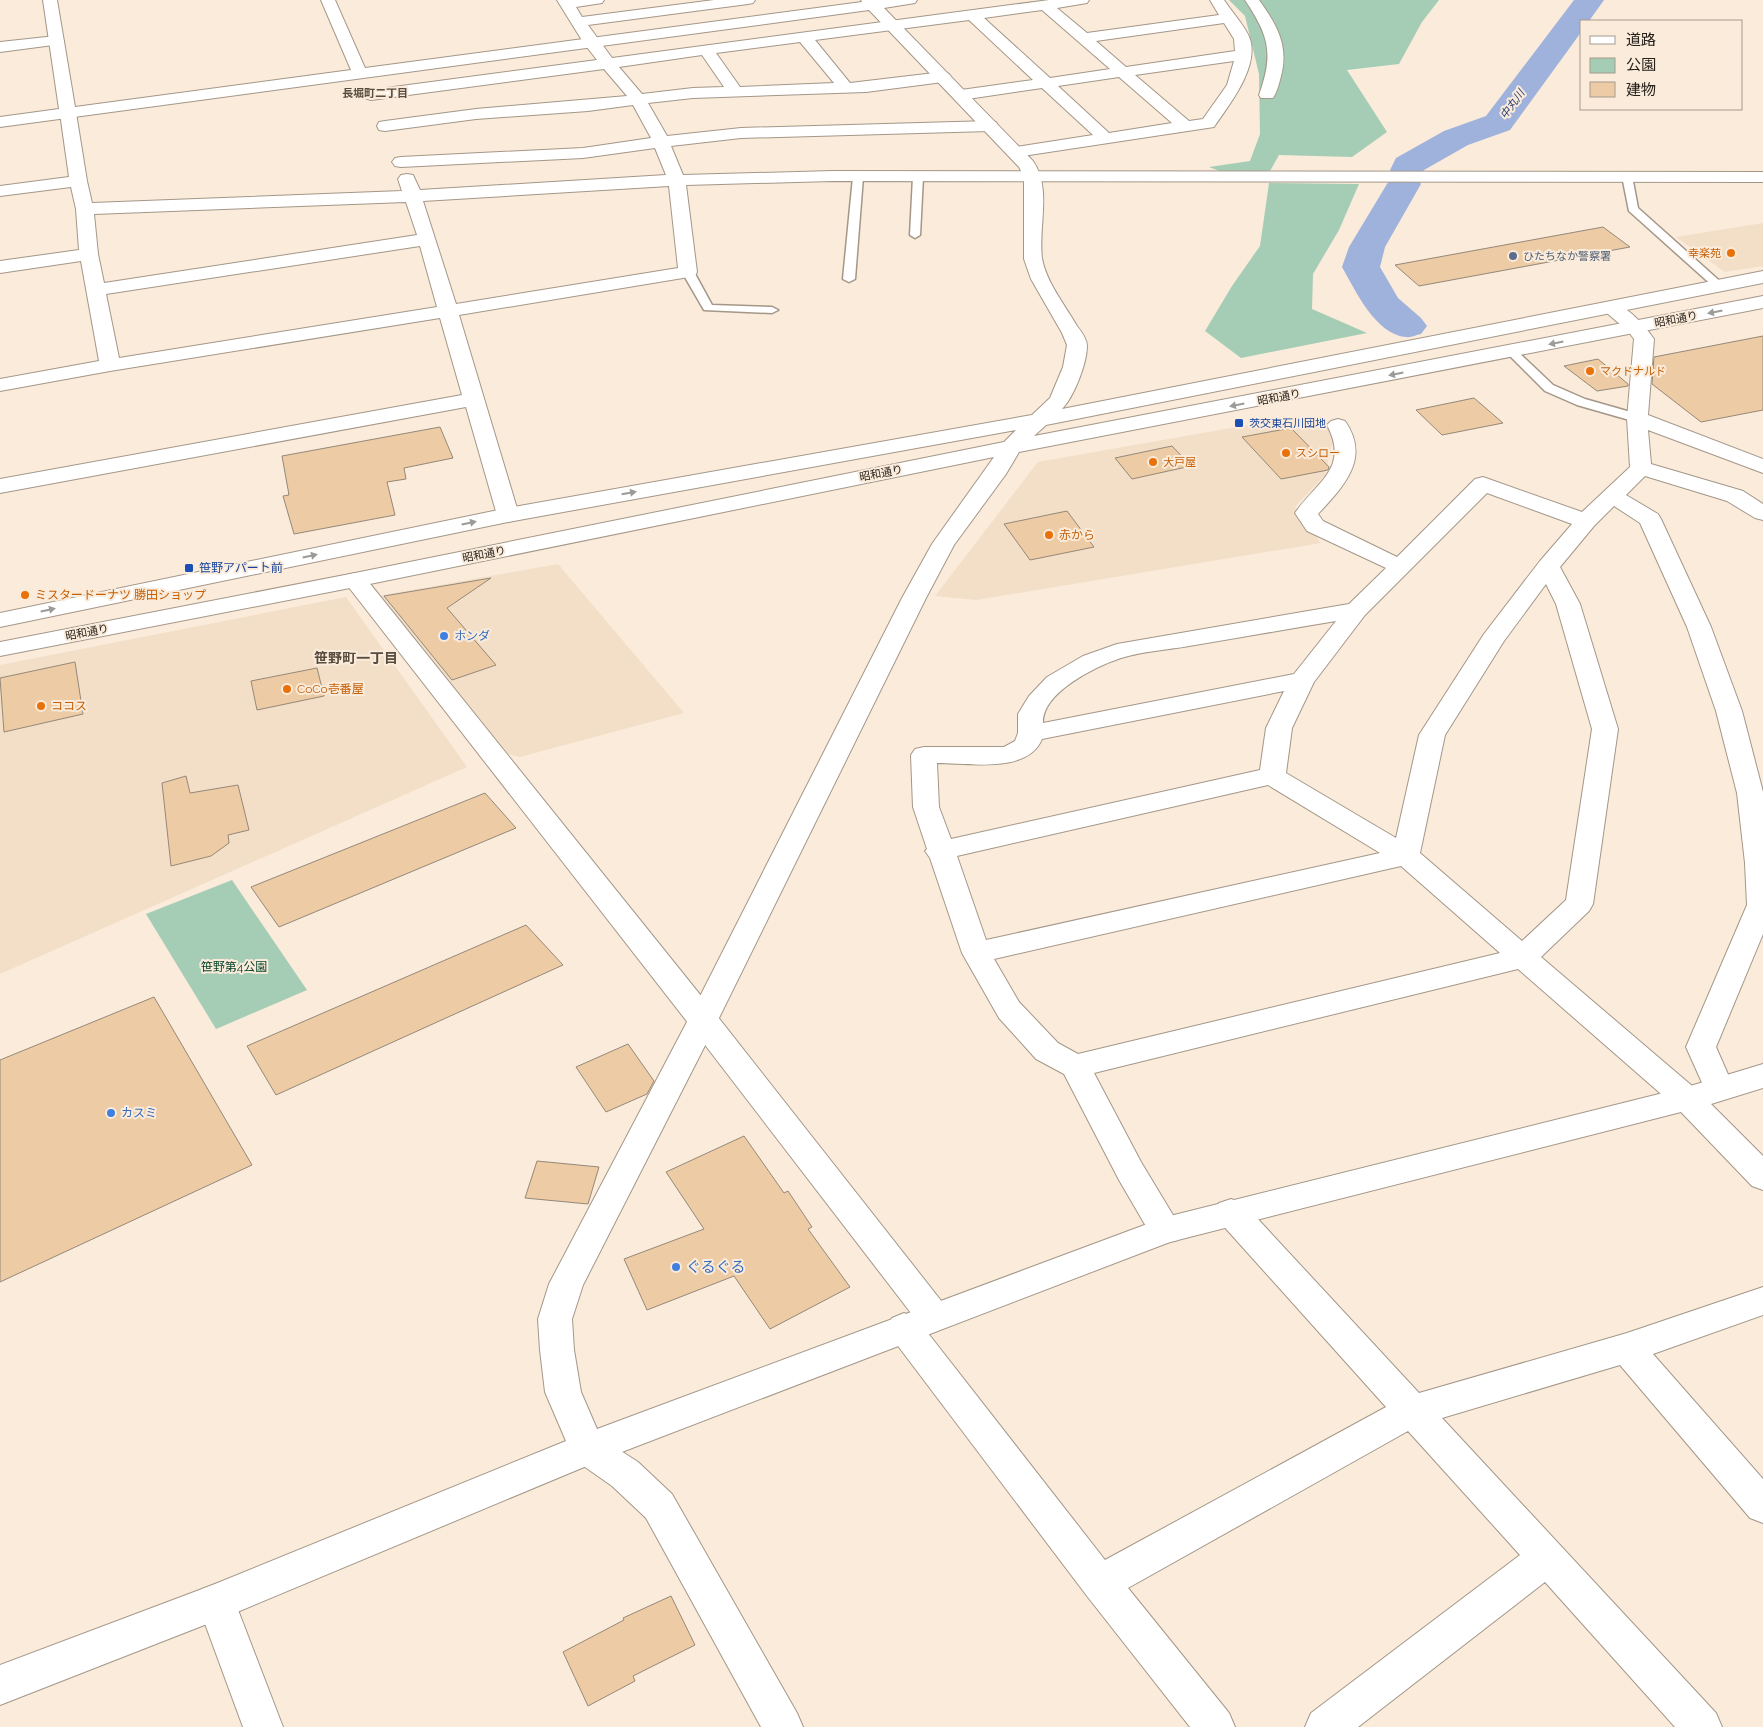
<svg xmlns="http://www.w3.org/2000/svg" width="1763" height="1727" viewBox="0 0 1763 1727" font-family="Raleway,'Noto Sans JP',sans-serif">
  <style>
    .built { fill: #f3dfc8 }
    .green { fill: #a5cdb5 }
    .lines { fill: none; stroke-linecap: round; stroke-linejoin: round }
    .river { fill: #9eb2dc; fill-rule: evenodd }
    .building { fill: #edcba4; stroke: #958879 }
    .lane-casing { stroke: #a49788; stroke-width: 3 }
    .street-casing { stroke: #a49788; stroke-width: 2 }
    .secondary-casing { stroke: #a49788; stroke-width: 2 }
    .lane { fill: #fff; fill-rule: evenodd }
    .street { fill: #fff; fill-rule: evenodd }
    .secondary { fill: #fff; fill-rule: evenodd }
    .oneway { fill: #9d9b98 }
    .food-dot { fill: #e8710a; stroke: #faebdb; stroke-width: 2 }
    .service-dot { fill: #5c6f8a; stroke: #faebdb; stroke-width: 2 }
    .transit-dot { fill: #1a4fb4; stroke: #faebdb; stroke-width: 2 }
    .shop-dot { fill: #3f7fe0; stroke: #faebdb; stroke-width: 2 }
    .labels { text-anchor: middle; stroke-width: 4; stroke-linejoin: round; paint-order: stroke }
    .far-neighbourhood-label { font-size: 11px; font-weight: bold; fill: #584c3e; stroke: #faebdb }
    .far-water-label { font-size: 11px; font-style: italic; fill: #2a4075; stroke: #faebdb }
    .far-food-label { font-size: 11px; fill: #c56008; stroke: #faebdb; text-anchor: start }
    .far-service-label { font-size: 11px; fill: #4e5e75; stroke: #faebdb; text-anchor: start }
    .far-street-label { font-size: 11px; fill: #25201a; stroke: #faebdb }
    .far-transit-label { font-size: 11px; fill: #164399; stroke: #faebdb; text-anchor: start }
    .food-label { font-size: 12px; fill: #c56008; stroke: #faebdb; text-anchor: start }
    .transit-label { font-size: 12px; fill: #164399; stroke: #faebdb; text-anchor: start }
    .shop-label { font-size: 12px; fill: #366cbe; stroke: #faebdb; text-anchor: start }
    .park-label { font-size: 12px; fill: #003f25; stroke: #faebdb }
    .neighbourhood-label { font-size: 14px; font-weight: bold; fill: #584c3e; stroke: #faebdb }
    .near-shop-label { font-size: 15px; fill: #366cbe; stroke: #faebdb; text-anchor: start }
  </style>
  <rect width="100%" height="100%" fill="#faebdb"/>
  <!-- built -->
  <path class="built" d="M 1763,223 L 1763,266 L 1725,272 L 1676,237 Z
    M 1288,418 L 1328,424 L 1332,443 L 1325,475 L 1295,507 L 1321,543 L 976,600 L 935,596 L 1038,462 Z
    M 558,564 L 684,713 L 520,757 L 504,753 L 378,596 Z
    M 346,597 L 467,767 L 0,974 L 0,665 Z"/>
  <!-- green -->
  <path class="green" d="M 1229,0 L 1439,0 L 1422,22 L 1399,64 L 1347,70 L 1387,132 L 1352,157 L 1279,155 L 1270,171 L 1230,175 L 1209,167 L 1250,161 L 1260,134 L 1259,74 L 1245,16 Z
    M 1269,183 L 1359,184 L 1339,230 L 1313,274 L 1312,309 L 1367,333 L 1241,358 L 1205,331 L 1232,286 L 1260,246 Z
    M 232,880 L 307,990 L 216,1029 L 146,914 Z"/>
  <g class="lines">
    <!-- river -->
    <path class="river" d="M 1574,0 L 1604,0 L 1589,21 L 1582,21 L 1582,31 L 1510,130 L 1468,145 L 1424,170 L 1417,178 L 1421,184 L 1385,247 L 1380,267 L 1398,298 L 1421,318 L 1427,326 L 1421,334 C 1416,335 1410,338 1406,337 C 1376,335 1355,290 1342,267 L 1349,247 L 1387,184 L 1394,176 L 1390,170 L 1396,158 L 1444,131 L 1486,116 Z"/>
  </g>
  <!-- building -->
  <path class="building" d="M 1603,227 L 1630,247 L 1419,286 L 1395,265 Z
    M 1763,336 L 1763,410 L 1701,422 L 1652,384 L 1654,357 Z
    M 1598,359 L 1628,384 L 1628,386 L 1597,391 L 1564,366 Z
    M 1474,398 L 1503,423 L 1442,435 L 1416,410 Z
    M 440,427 L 453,458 L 404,468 L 406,479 L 387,482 L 395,515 L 294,534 L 283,496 L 289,495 L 282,456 Z
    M 1291,428 L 1329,467 L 1328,470 L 1281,479 L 1242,437 Z
    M 1172,446 L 1191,466 L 1132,479 L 1115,458 Z
    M 1067,511 L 1094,547 L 1030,560 L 1004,524 Z
    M 491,578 L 447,608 L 496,665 L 452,680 L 384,596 Z
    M 75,662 L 83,714 L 4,732 L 0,678 Z
    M 317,668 L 324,696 L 257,710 L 251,681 Z
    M 186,776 L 190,793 L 238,785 L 249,830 L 228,835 L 229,843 L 211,856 L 171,866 L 162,783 Z
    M 485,793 L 516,828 L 279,927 L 251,887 Z
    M 526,925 L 563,965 L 276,1095 L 247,1046 Z
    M 154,997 L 252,1165 L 0,1282 L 0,1060 Z
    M 628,1044 L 654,1081 L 647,1094 L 606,1112 L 576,1067 Z
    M 744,1136 L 784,1193 L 788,1191 L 812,1227 L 808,1229 L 850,1287 L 770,1329 L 734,1276 L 647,1310 L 624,1259 L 704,1229 L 666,1172 Z
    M 537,1161 L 599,1167 L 588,1204 L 525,1198 Z
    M 671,1596 L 695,1645 L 633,1676 L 635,1681 L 588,1706 L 563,1652 L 624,1620 L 623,1618 Z"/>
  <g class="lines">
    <defs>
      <path id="lane" d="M 1627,173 L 1632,176 L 1638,208 L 1723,284 L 1725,286 L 1723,288 L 1715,288 L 1629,211 L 1622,176 Z
        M 858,174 L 863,177 L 855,279 L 849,282 L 843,279 L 853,177 Z
        M 918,174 L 923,177 L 920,235 L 915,238 L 910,235 L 913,177 Z
        M 688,269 L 694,272 L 712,305 L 772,307 L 778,310 L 772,313 L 704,310 L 682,272 Z
        M 1512,348 L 1516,350 L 1553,385 L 1585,399 L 1641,415 L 1643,418 L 1641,421 L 1633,421 L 1577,405 L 1545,391 L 1506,352 L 1508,350 Z"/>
      <path id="street" d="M 557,0 L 604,0 L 602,3 L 576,7 L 582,17 L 714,0 L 755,0 L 753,3 L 748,4 L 588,25 L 612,58 L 1049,0 L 1089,0 L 1087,3 L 1057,8 L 1087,33 L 1219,15 L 1210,0 L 1224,0 C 1231,11 1246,27 1250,39 C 1259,68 1229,105 1214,127 L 1016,157 L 1010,156 L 1008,152 L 1010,148 L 1093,135 L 1042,88 L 961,100 L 955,98 L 953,95 L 955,92 L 961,90 L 1033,80 L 969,20 L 815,40 L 850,83 L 943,72 L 949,74 L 951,77 L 949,80 L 943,82 L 866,92 L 693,98 L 648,103 L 667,136 L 741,128 L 990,121 L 996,122 L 998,126 L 996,130 L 990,131 L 741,138 L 671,146 L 683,175 L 832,171 L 1763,172 L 1763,182 L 832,181 L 686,185 L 697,272 L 695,276 L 459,315 L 519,515 L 516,520 L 508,522 L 500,520 L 497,515 L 466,407 L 0,493 L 0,479 L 462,395 L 440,318 L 110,371 L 0,391 L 0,379 L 99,361 L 81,261 L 0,273 L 0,261 L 79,250 L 76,209 L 71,187 L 0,196 L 0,186 L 69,177 L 60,113 L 62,110 L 74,110 L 76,113 L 87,181 L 92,203 L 402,191 L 398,179 L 401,175 L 407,174 L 413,175 L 420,190 L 666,175 L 655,148 L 583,158 L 401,167 L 395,166 L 392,162 L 395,158 L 401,157 L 583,148 L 651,138 L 633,105 L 588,111 L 476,119 L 385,131 L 379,130 L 377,126 L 379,122 L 385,121 L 476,109 L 627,96 L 604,69 L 371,100 L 365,98 L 363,95 L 365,92 L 371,90 L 597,60 L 583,42 ZM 1042,10 L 1110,69 L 1050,78 L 984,18 ZM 1224,23 L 1234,39 L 1235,51 L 1126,67 L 1096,41 ZM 800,42 L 834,83 L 740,87 L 716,53 ZM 702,55 L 724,87 L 693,88 L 642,94 L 619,67 ZM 1234,61 L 1227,85 L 1203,119 L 1189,121 L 1135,75 ZM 1119,77 L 1172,123 L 1109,133 L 1058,86 ZM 669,186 L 678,268 L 456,304 L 423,201 ZM 406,202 L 417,235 L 104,283 L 98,254 L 94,214 ZM 420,246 L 437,307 L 119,358 L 106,294 Z
        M 1245,0 L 1259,0 C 1277,25 1289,46 1281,76 C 1279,84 1277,92 1273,98 L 1261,98 L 1259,95 C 1274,53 1269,36 1245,0 Z
        M 56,36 L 61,38 L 64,41 L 61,44 L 0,52 L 0,42 Z
        M 1611,302 C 1629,307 1644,325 1654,339 L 1648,415 L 1763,459 L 1763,473 L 1648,430 L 1651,464 L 1743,491 L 1763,504 L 1763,520 L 1755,518 L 1727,501 L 1645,476 L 1626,495 L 1658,514 L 1661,519 L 1711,627 L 1742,711 L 1763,792 L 1763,934 L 1716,1047 L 1734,1088 L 1730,1096 L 1719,1100 L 1708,1096 L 1686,1047 L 1747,905 L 1745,863 L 1737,793 L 1716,711 L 1687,627 L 1640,523 L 1614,506 L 1594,526 L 1560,567 L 1580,604 L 1618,729 L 1593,904 L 1589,911 L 1541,957 L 1698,1091 L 1702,1099 L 1698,1107 L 1687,1111 L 1676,1107 L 1518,969 L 1094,1073 L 1141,1162 L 1182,1230 L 1178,1240 L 1166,1243 L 1154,1240 L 1119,1180 L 1064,1074 L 1036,1059 L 999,1018 L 962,953 L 930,858 L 925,851 L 927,849 L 913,807 L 911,755 L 915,749 L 924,747 L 1004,747 L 1015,741 L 1018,733 L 1018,714 L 1029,696 L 1047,677 L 1083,656 L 1117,644 L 1349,604 L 1386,568 L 1307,531 L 1295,513 C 1316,482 1350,469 1327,425 L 1331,421 L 1338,419 L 1345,421 C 1371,458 1344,486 1318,514 L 1323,521 L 1397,557 L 1475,479 L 1483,477 L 1582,512 L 1630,467 L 1627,418 L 1634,339 L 1628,331 L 1601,308 L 1604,304 ZM 1487,493 L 1572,524 L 1540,561 L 1484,634 L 1419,735 L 1396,838 L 1286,773 L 1292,728 L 1314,682 L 1365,615 ZM 1546,584 L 1556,604 L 1592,729 L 1566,900 L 1522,941 L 1420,853 L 1445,735 L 1504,641 ZM 1336,621 L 1294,674 L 1043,723 C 1042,692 1097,666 1121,658 C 1143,651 1167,650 1189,646 C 1238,638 1287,629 1336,621 ZM 1284,691 L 1266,728 L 1260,770 L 951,839 L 939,807 L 937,763 C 968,763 1028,774 1042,739 ZM 1268,785 L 1380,853 L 986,940 L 957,856 ZM 1401,866 L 1500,953 L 1078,1054 L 1058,1043 L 1019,1002 L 994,959 Z
        M 355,573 L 363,575 L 714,1012 L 946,1307 L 951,1317 L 946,1327 L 934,1332 L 924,1328 L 1105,1560 L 1386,1407 L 1219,1221 L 1215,1212 L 1219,1203 L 1231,1199 L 1243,1203 L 1419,1393 L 1627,1333 L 1763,1287 L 1763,1315 L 1653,1354 L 1763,1479 L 1763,1523 L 1750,1518 L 1620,1365 L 1442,1418 L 1716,1713 L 1722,1727 L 1675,1727 L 1545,1582 L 1358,1727 L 1305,1727 L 1311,1713 L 1520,1555 L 1408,1431 L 1128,1588 L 1229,1713 L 1235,1727 L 1190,1727 L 1087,1596 L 892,1338 L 887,1328 L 892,1318 L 904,1313 L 914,1317 L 692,1028 L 347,585 L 343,580 L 347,575 Z
        M 588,1433 L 601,1438 L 638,1462 L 672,1494 L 797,1713 L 803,1727 L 761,1727 L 646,1518 L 612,1486 L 575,1460 L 570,1449 L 575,1438 Z
        M 216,1584 L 230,1589 L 283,1727 L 243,1727 L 197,1602 L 202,1589 Z"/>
      <path id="secondary" d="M 43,0 L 57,0 L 75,107 L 351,70 L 321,0 L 335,0 L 365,68 L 862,2 L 861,0 L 917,0 L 915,3 L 884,8 L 1033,161 C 1052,188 1038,227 1042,258 C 1046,282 1065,305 1077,326 C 1081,331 1087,339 1087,346 C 1087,363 1074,397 1062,409 L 1763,271 L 1763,283 L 1046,425 L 1034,436 L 1763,296 L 1763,308 L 1019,452 L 1006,474 L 954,545 L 926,598 L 718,1020 L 583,1285 L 572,1319 L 574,1350 L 581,1392 L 597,1429 L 1166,1217 L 1687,1087 L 1763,1064 L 1763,1088 L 1711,1104 L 1763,1156 L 1763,1190 L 1752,1186 L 1681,1112 L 1170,1242 L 601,1460 L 230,1615 L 0,1705 L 0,1665 L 210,1586 L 566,1441 L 545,1392 L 540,1350 L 538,1319 L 549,1284 L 688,1020 L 902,598 L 932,544 L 994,457 L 355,587 L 0,656 L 0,642 L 355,573 L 1004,442 L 1016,430 L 508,522 L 0,627 L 0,613 L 508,508 L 1032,415 L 1050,398 L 1063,367 L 1067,345 L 1062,333 L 1031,279 L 1024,259 L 1024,177 L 1019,167 L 869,10 L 0,127 L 0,117 L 59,109 Z"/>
    </defs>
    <!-- lane casing -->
    <use href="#lane" class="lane-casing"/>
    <!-- street casing -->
    <use href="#street" class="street-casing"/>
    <!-- secondary casing -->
    <use href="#secondary" class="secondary-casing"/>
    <!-- lane -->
    <use href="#lane" class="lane"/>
    <!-- street -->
    <use href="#street" class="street"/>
    <!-- secondary -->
    <use href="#secondary" class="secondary"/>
  </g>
  <!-- one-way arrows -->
  <defs><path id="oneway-solid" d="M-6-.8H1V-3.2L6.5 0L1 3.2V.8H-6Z" transform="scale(1.25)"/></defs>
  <g class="oneway">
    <use href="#oneway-solid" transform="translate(1715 312) rotate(169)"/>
    <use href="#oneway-solid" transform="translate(1556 343) rotate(169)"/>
    <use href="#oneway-solid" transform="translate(1396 374) rotate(169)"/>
    <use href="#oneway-solid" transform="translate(1237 405) rotate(169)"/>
    <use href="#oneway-solid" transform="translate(629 493) rotate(-10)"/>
    <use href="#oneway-solid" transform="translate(469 523) rotate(-12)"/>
    <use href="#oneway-solid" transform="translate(310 556) rotate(-12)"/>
    <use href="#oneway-solid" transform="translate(48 610) rotate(-12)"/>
  </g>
  <!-- markers -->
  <g class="food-dot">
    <circle cx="1731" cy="253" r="5"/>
    <circle cx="1590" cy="371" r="5"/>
    <circle cx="1286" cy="453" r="5"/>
    <circle cx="1153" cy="462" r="5"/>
    <circle cx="1049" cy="535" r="5"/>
    <circle cx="25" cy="595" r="5"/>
    <circle cx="287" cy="689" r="5"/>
    <circle cx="41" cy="706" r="5"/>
  </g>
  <circle class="service-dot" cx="1513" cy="256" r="5"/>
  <g class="transit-dot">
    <rect x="1234" y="418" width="10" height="10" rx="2.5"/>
    <rect x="184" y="563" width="10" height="10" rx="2.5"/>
  </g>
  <g class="shop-dot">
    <circle cx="444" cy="636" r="5"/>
    <circle cx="111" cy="1113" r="5"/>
    <circle cx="676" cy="1267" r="5"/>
  </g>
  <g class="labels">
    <!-- far-neighbourhood labels -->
    <g class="far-neighbourhood-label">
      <text x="375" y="97">長堀町二丁目</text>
    </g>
    <!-- far-water labels -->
    <g class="far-water-label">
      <text transform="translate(1512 104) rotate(-54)" y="4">中丸川</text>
    </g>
    <!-- far-food labels -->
    <g class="far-food-label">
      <text x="1721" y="257" text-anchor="end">幸楽苑</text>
      <text x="1600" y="375">マクドナルド</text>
      <text x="1296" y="457">スシロー</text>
      <text x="1163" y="466">大戸屋</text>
    </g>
    <!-- far-service labels -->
    <g class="far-service-label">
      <text x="1523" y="260">ひたちなか警察署</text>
    </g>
    <!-- far-street labels -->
    <g class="far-street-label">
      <text transform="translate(1676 319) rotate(-11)" y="4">昭和通り</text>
      <text transform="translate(1279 397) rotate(-11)" y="4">昭和通り</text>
      <text transform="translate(881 473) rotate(-11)" y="4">昭和通り</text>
      <text transform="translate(484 554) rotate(-11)" y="4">昭和通り</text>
      <text transform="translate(87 632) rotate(-11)" y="4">昭和通り</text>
    </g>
    <!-- far-transit labels -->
    <g class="far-transit-label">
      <text x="1249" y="427">茨交東石川団地</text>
    </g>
    <!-- food labels -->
    <g class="food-label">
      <text x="1059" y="539">赤から</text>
      <text x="35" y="599">ミスタードーナツ 勝田ショップ</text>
      <text x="297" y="693">CoCo壱番屋</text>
      <text x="51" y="710">ココス</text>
    </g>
    <!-- transit labels -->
    <g class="transit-label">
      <text x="199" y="572">笹野アパート前</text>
    </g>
    <!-- shop labels -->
    <g class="shop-label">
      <text x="454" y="640">ホンダ</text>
      <text x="121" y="1117">カスミ</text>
    </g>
    <!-- park labels -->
    <g class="park-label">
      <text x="234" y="971">笹野第4公園</text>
    </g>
    <!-- neighbourhood labels -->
    <g class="neighbourhood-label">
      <text x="356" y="663">笹野町一丁目</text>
    </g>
    <!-- near-shop labels -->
    <g class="near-shop-label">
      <text x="686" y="1272">ぐるぐる</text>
    </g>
  </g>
  <!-- legend -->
  <rect x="1580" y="20" width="162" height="90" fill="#faebdb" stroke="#a59a8e"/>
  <rect x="1590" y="36" width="25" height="8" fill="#ffffff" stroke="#a59a8e"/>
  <text x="1626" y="45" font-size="15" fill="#25201a">道路</text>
  <rect x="1590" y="58" width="25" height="15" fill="#a5cdb5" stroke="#a59a8e"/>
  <text x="1626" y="70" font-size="15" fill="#25201a">公園</text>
  <rect x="1590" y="82" width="25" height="15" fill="#edcba4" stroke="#a59a8e"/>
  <text x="1626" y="95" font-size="15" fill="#25201a">建物</text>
</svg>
